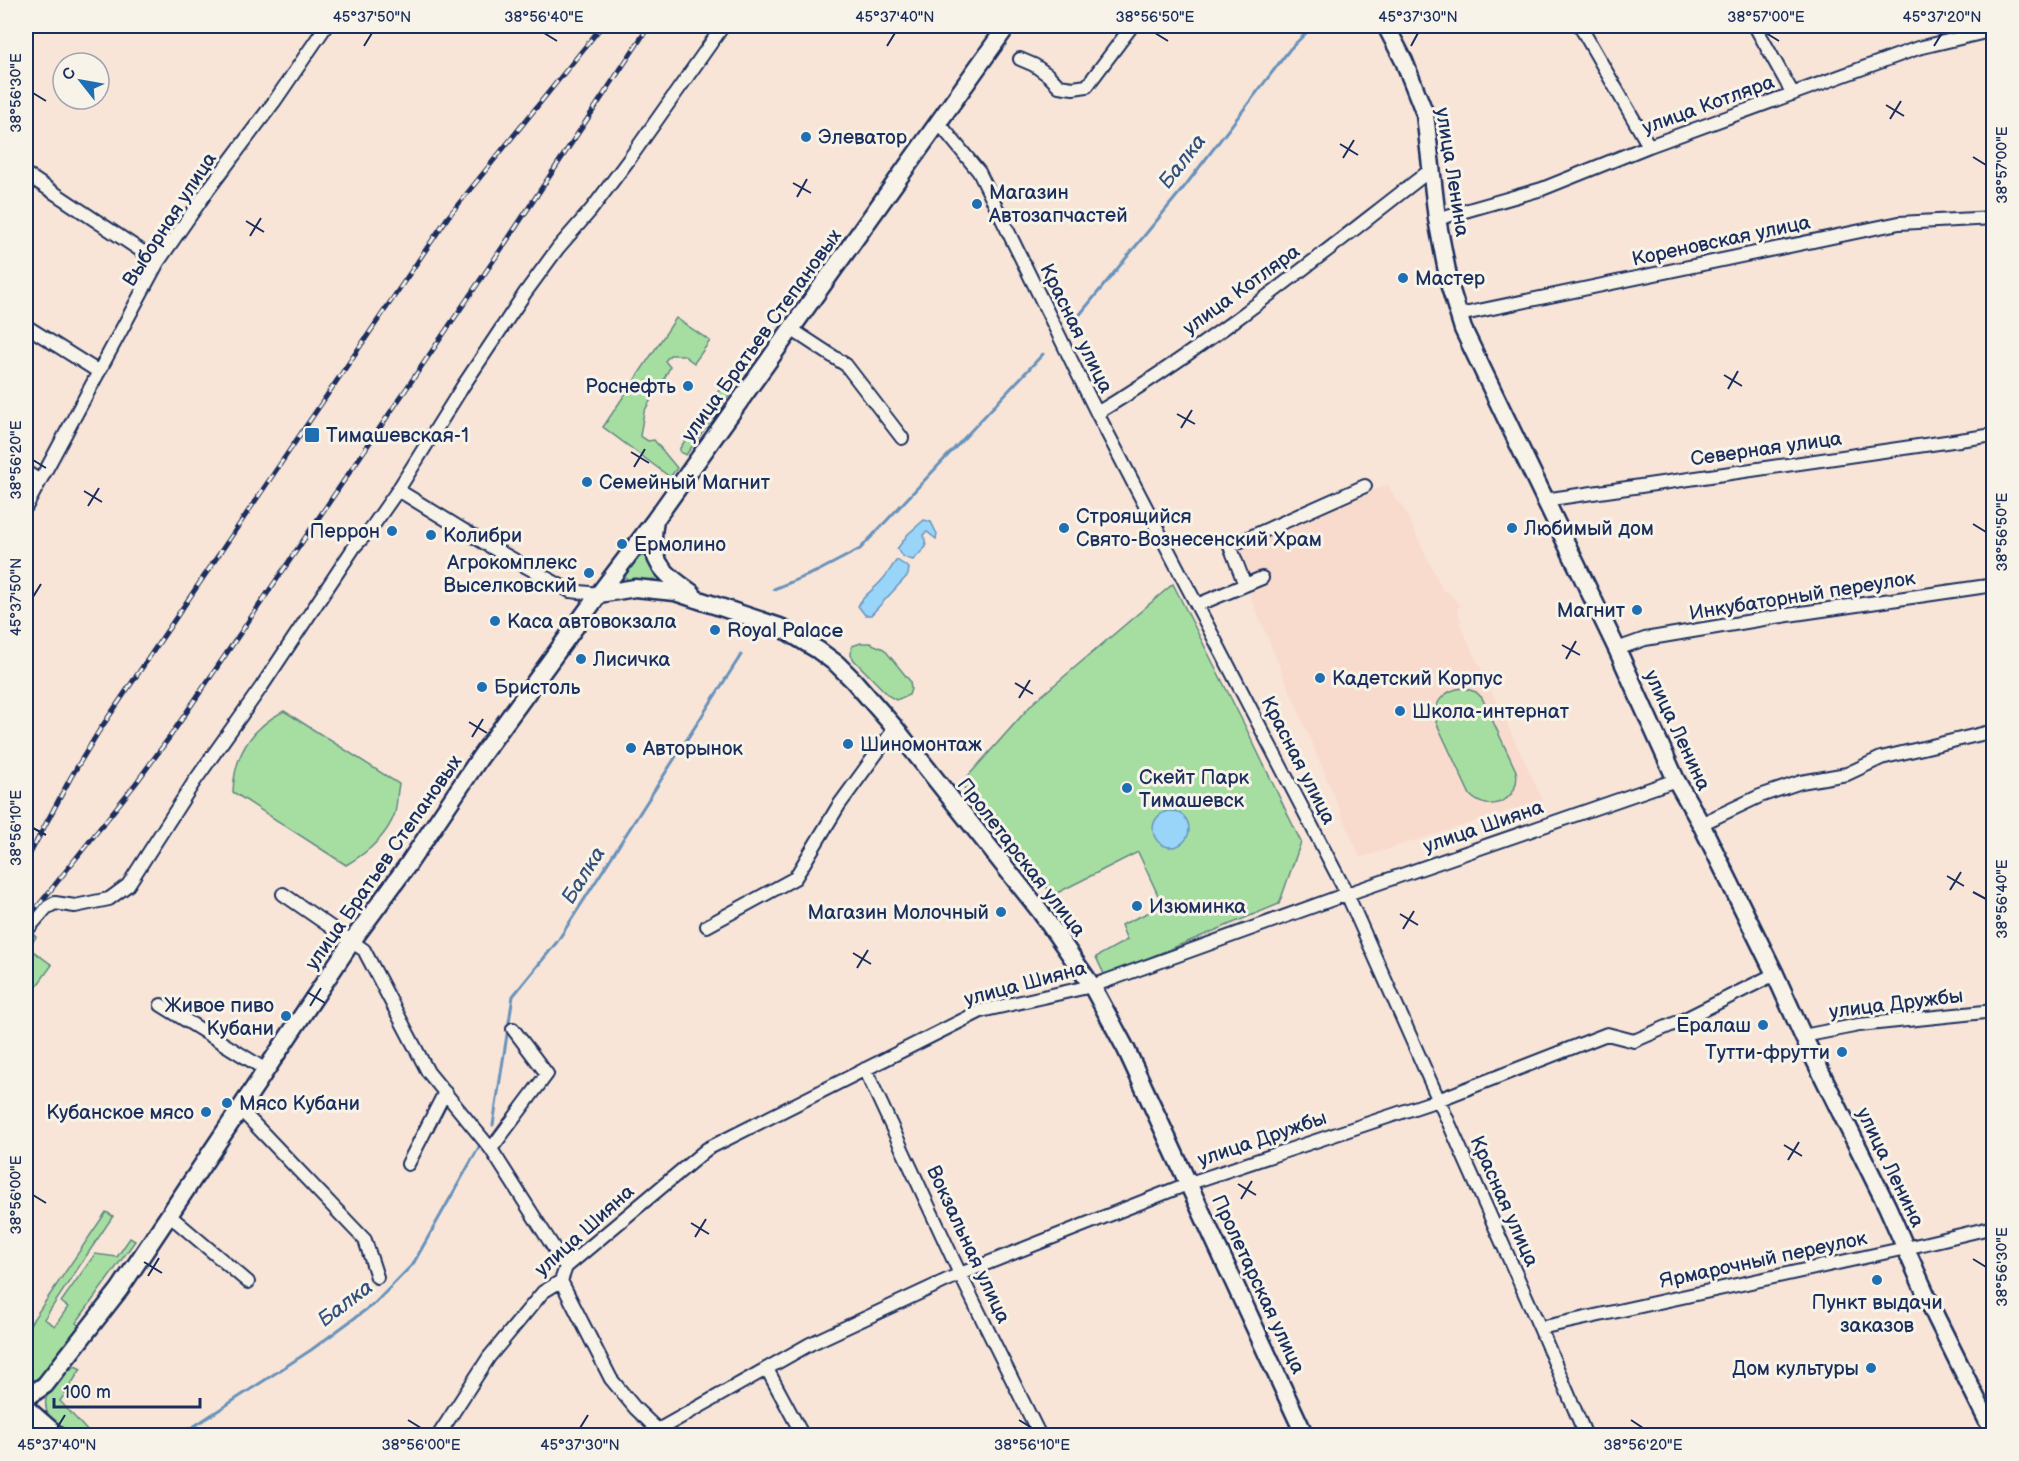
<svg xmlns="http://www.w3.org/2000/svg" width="2019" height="1461" viewBox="0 0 2019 1461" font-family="'Balsamiq Sans',sans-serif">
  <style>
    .built { fill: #f9dbcd }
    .green { fill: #a6dea2; stroke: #608680; stroke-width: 1.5 }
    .water { fill: #99d4f9; stroke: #6792bb; stroke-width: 1.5 }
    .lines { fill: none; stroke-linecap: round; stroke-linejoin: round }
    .stream { stroke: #6792bb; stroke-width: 3 }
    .minor-casing { stroke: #1b2f5e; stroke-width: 16 }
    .major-casing { stroke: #1b2f5e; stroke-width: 21 }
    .minor { stroke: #f7f3e8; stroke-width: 12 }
    .major { stroke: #f7f3e8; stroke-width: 16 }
    .rail-casing { stroke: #1b2f5e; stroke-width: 5 }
    .rail { stroke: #f7f3e8; stroke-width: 3; stroke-dasharray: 9; stroke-linecap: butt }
    .ticks { fill: none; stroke: #1b2f5e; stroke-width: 2 }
    .poi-dot { fill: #1f6fb2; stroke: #f7f3e8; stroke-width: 2 }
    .labels { text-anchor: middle; stroke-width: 6; stroke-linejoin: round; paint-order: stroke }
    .street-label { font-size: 20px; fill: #1b2f5e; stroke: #f7f3e8 }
    .poi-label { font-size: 20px; fill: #1b2f5e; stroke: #f7f3e8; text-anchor: start }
    .water-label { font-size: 21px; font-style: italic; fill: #34507d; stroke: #f7f3e8 }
    .neatline { fill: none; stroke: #1b2f5e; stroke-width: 2 }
    .ticks-label { font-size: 15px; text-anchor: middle; fill: #1b2f5e }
  </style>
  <rect width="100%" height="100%" fill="#f8e5d8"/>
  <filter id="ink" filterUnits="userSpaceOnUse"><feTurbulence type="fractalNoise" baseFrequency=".0167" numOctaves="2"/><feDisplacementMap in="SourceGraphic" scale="12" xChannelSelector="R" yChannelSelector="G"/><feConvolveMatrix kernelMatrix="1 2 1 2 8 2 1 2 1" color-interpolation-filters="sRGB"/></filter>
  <g filter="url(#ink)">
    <!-- built -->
    <path class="built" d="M 1388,484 L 1397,502 L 1401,502 L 1443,591 L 1447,591 L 1461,606 L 1457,609 L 1462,621 L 1459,622 L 1543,800 L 1360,858 L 1231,551 Z"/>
    <!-- green -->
    <path class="green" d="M 676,318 L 710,341 L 694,363 L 683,355 L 670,355 L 665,361 L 670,367 L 661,385 L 647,381 L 646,385 L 654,394 L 644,412 L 640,436 L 648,441 L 654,440 L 677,468 L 670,477 L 603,427 Z
      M 728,385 L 734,385 L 733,390 L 688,452 L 686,455 L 680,452 L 680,448 L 722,386 Z
      M 645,556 L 657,574 L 655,579 L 628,581 L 625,576 L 628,568 L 638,557 Z
      M 1173,584 L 1248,732 L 1301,842 L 1279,904 L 1105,976 L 1096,957 L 1127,940 L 1121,925 L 1163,906 L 1138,852 L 1053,895 L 961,784 L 1033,703 Z
      M 861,643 L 870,643 L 884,649 L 910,681 L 911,689 L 909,695 L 896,700 L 889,696 L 854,660 L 851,655 L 852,646 Z
      M 1463,688 L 1476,692 L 1482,698 L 1516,771 C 1522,798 1490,816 1470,795 L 1436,722 C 1432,703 1444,690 1463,688 Z
      M 284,711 L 399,784 C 397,793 397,804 395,813 C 387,836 367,853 346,865 L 233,792 C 234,756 251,728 284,711 Z
      M 29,931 L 36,937 L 29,948 L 52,965 L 26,1001 L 26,935 Z
      M 106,1212 L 113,1216 L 44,1319 L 55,1326 L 68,1307 L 61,1302 L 95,1254 L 117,1257 L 130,1238 L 135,1241 L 76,1323 L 79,1326 L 44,1373 L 26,1387 L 26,1330 Z
      M 75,1366 L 81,1369 L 60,1401 L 91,1435 C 85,1435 77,1437 71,1435 C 53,1428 38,1408 50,1389 C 56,1380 67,1373 75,1366 Z"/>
    <!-- water -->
    <path class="water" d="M 924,520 L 931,522 L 937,534 L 936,539 L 927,532 L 924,534 L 926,547 L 913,560 C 906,559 900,555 897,549 L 908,534 Z
      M 897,560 L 909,568 L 908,575 L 871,615 L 865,615 L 858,606 C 863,595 874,590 882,580 C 888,574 891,567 897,560 Z
      M1153 829a18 18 0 1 1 36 0a18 18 0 1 1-36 0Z"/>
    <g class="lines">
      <!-- stream -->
      <path class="stream" d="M 1077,318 L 1185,186 L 1290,49 L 1313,26
        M 774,589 L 818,571 L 860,549 L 1043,354
        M 493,1125 L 513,996 L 557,942 L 741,655
        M 179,1436 L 311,1350 L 375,1303 L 413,1264 L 479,1147"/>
      <defs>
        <path id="minor" d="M 1580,26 L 1649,146
          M 1755,26 L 1793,94
          M 1020,59 L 1034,65 L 1048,75 L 1059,86 L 1073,88 L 1087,86 L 1132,26
          M 939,123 L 979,172 L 1097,413 L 1347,894 L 1540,1328 L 1586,1436
          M 26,174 L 158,262
          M 1437,219 L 1542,189 L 1649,146 L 1918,48 L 1994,30
          M 1459,315 L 1899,223 L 1994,218
          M 26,326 L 99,372
          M 791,329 L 846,365 L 902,438
          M 1097,413 C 1215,342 1324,252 1433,168
          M 26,472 L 40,481
          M 398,490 L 491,547 L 570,591 L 599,594
          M 1544,500 L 1994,435
          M 26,507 L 158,262 L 208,190 L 274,102 L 326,26
          M 1245,585 L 1230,546 L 1365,486
          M 1197,605 L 1262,578
          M 1617,649 L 1645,639 L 1788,615 L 1994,585
          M 1701,824 L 1760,796 L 1801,782 L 1847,774 L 1881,758 L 1994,731
          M 283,894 L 364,950 L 428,1072 L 491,1149 L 566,1267
          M 707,926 L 795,878 L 839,805 L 895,728
          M 26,931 L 46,908 L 55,903 L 75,906 L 109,899 L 128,885 L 194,782 L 262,686 L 355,546 L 370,530 L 398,490 L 463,386 L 525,293 L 558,248 L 591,210 L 630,158 L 723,26
          M 161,1005 L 266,1070
          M 1803,1036 L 1859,1025 L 1994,1011
          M 865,1069 L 960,1274 L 1040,1436
          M 240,1109 L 365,1240 L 377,1277
          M 491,1149 L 547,1074 L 513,1029
          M 408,1164 L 445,1092
          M 169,1215 L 248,1282
          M 561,1281 L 611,1379 L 635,1408 L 658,1430 L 660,1436
          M 1540,1328 L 1906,1248 L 1994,1227
          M 767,1369 L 803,1436
          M 658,1430 L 810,1344 L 960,1274 L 1190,1183 L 1438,1100 L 1607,1034 L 1634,1041 L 1685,1019 L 1775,974
          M 438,1436 L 489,1357 L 543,1292 L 561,1281 L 566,1267 L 707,1149 L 981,1011 L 1092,986 L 1347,894 L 1676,780"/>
        <path id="major" d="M 1386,26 L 1404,61 L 1425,114 L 1437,219 L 1450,287 L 1463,329 L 1617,649 L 1676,780 L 1701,824 L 1775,974 L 1803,1036 L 1887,1206 L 1936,1317 L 1994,1434
          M 655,521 C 647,560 662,572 692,593
          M 599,594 L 635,588 L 675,592 L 780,627 L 818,650 L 837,664 L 854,681 L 895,728 L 1040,911 L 1092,986 L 1126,1049 L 1305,1436
          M 26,1398 L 45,1385 L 119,1290 L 352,941 L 407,866 L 481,756 L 599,594 L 655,520 L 1007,26
          M 26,1408 L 58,1436"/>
      </defs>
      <!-- minor casing -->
      <use href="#minor" class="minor-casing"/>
      <!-- major casing -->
      <use href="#major" class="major-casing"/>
      <!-- minor -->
      <use href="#minor" class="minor"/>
      <!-- major -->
      <use href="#major" class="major"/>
      <defs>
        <path id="rail" d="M 26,861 L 71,777 L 99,731 L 448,217 L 602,26
          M 26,921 L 136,783 L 169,738 L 506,242 L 649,26"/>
      </defs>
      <!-- rail casing -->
      <use href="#rail" class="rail-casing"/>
      <!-- rail -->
      <use href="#rail" class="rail"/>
    </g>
  </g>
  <!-- ticks -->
  <path class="ticks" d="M 544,33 L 557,41M 1155,33 L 1168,41M 1766,33 L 1779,41M 364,46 L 372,33M 887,46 L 895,33M 1411,46 L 1418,33M 1934,46 L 1942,33M 33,93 L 46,101M 1886,105 L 1904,116M 1890,119 L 1901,101M 1340,144 L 1358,155M 1973,157 L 1986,165M 1343,158 L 1354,140M 793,183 L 811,193M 797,197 L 807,179M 246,221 L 264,232M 250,236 L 261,218M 1724,375 L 1742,386M 1728,389 L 1738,371M 1177,414 L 1195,424M 1181,428 L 1192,410M 631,452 L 649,463M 33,460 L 46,468M 634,467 L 645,449M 84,491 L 102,502M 88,506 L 99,488M 1973,524 L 1986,532M 33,597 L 41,584M 1562,645 L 1580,655M 1566,659 L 1576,641M 1015,683 L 1033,694M 1019,698 L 1030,680M 469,722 L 487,733M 472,737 L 483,719M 33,828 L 46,835M 1947,876 L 1964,886M 1950,890 L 1961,872M 1973,892 L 1986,899M 1400,914 L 1418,925M 1403,929 L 1414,911M 853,953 L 871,964M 857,968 L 868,950M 307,992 L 325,1003M 310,1006 L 321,988M 1784,1145 L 1802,1156M 1788,1160 L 1799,1142M 1238,1184 L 1256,1195M 33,1195 L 46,1203M 1241,1199 L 1252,1181M 691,1223 L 709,1234M 695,1237 L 706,1219M 1973,1259 L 1986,1267M 144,1262 L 162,1273M 148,1276 L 159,1258M 408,1420 L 421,1428M 1019,1420 L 1032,1428M 1631,1420 L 1643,1428M 57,1428 L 65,1415M 580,1428 L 588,1415"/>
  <!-- markers -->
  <g class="poi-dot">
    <circle cx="806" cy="137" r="6"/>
    <circle cx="977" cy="204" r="6"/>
    <circle cx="1403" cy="278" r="6"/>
    <circle cx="688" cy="386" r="6"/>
    <rect x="304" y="427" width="16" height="16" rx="3"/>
    <circle cx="587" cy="482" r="6"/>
    <circle cx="1064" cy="528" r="6"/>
    <circle cx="1512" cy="528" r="6"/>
    <circle cx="392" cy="531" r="6"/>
    <circle cx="431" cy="535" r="6"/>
    <circle cx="622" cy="544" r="6"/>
    <circle cx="589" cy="573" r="6"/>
    <circle cx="1637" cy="610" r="6"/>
    <circle cx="495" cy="621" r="6"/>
    <circle cx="715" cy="630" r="6"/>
    <circle cx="581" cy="659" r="6"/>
    <circle cx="1320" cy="678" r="6"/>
    <circle cx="482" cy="687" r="6"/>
    <circle cx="1400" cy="711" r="6"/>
    <circle cx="848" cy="744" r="6"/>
    <circle cx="631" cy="748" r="6"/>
    <circle cx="1127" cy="788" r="6"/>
    <circle cx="1137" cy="906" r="6"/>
    <circle cx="1001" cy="912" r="6"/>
    <circle cx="286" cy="1016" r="6"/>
    <circle cx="1763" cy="1025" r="6"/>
    <circle cx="1842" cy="1052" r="6"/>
    <circle cx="227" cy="1103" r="6"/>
    <circle cx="206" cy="1112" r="6"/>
    <circle cx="1877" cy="1280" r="6"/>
    <circle cx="1871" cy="1368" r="6"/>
  </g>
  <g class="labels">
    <!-- street labels -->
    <g class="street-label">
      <text transform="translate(1708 104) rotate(-20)" y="7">улица Котляра</text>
      <text transform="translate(1453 172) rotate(81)" y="7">улица Ленина</text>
      <text transform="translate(169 219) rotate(-57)" y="7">Выборная улица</text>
      <text transform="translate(1721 240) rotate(-12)" y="7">Кореновская улица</text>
      <text transform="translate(1241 289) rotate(-36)" y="7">улица Котляра</text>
      <text transform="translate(1077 328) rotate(64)" y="7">Красная улица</text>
      <text transform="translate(761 335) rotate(-54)" y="7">улица Братьев Степановых</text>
      <text transform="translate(1766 448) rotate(-8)" y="7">Северная улица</text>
      <text transform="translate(1802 595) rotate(-9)" y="7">Инкубаторный переулок</text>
      <text transform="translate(1678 730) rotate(65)" y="7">улица Ленина</text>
      <text transform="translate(1299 760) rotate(63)" y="7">Красная улица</text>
      <text transform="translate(1483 826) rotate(-19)" y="7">улица Шияна</text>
      <text transform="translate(1022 857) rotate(52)" y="7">Пролетарская улица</text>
      <text transform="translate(383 862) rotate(-55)" y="7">улица Братьев Степановых</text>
      <text transform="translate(1025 983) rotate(-15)" y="7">улица Шияна</text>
      <text transform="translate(1896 1003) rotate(-7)" y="7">улица Дружбы</text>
      <text transform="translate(1262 1138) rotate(-19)" y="7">улица Дружбы</text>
      <text transform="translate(1891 1167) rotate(64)" y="7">улица Ленина</text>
      <text transform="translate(1505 1201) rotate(66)" y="7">Красная улица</text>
      <text transform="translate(584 1230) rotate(-42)" y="7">улица Шияна</text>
      <text transform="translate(969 1244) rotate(65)" y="7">Вокзальная улица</text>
      <text transform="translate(1763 1259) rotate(-12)" y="7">Ярмарочный переулок</text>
      <text transform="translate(1259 1284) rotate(65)" y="7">Пролетарская улица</text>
    </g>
    <!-- poi labels -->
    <g class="poi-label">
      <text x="818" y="144">Элеватор</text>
      <text x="989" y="199">Магазин<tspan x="989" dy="23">Автозапчастей</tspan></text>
      <text x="1415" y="285">Мастер</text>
      <text x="676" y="393" text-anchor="end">Роснефть</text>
      <text x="326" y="442">Тимашевская-1</text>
      <text x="599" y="489">Семейный Магнит</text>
      <text x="1076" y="523">Строящийся<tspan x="1076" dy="23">Свято-Вознесенский Храм</tspan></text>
      <text x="1524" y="535">Любимый дом</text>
      <text x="380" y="538" text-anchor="end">Перрон</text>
      <text x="443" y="542">Колибри</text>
      <text x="634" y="551">Ермолино</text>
      <text x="577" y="569" text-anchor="end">Агрокомплекс<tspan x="577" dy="23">Выселковский</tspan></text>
      <text x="1625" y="617" text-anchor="end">Магнит</text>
      <text x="507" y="628">Каса автовокзала</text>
      <text x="727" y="637">Royal Palace</text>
      <text x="593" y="666">Лисичка</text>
      <text x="1332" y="685">Кадетский Корпус</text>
      <text x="494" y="694">Бристоль</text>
      <text x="1412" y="718">Школа-интернат</text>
      <text x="860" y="751">Шиномонтаж</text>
      <text x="643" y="755">Авторынок</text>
      <text x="1139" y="784">Скейт Парк<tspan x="1139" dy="23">Тимашевск</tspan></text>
      <text x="1149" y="913">Изюминка</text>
      <text x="989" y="919" text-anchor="end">Магазин Молочный</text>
      <text x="274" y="1012" text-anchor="end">Живое пиво<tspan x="274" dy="23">Кубани</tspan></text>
      <text x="1751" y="1032" text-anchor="end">Ералаш</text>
      <text x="1830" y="1059" text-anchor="end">Тутти-фрутти</text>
      <text x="239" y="1110">Мясо Кубани</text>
      <text x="194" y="1119" text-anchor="end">Кубанское мясо</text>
      <text x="1877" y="1309" text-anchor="middle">Пункт выдачи<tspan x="1877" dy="23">заказов</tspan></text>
      <text x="1859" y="1375" text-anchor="end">Дом культуры</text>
    </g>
    <!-- water labels -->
    <g class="water-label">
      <text transform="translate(1182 161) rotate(-52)" y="7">Балка</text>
      <text transform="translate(583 875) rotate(-58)" y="7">Балка</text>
      <text transform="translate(345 1303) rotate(-37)" y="7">Балка</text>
    </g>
  </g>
  <!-- margin -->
  <rect width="2019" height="1461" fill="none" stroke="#f7f3e8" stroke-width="66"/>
  <!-- north arrow -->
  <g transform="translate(81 81) rotate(301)"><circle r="28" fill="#f7f3e8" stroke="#9fa5b1" stroke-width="1.5"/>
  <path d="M0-4.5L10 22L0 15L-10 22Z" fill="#1f6fb2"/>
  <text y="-9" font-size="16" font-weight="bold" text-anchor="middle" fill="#1b2f5e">С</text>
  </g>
  <!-- scale -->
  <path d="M54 1398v9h146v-9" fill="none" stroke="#1b2f5e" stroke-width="3"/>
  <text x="63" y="1398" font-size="18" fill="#1b2f5e" stroke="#f7f3e8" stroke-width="4.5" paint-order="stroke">100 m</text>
  <rect x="33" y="33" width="1953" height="1395" class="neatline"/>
  <g class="ticks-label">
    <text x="372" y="22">45°37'50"N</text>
    <text x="544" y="22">38°56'40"E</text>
    <text x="895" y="22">45°37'40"N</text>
    <text x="1155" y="22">38°56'50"E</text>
    <text x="1418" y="22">45°37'30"N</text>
    <text x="1766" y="22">38°57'00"E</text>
    <text x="1942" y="22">45°37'20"N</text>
    <text transform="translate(16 93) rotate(-90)" y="5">38°56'30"E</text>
    <text transform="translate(2002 165) rotate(-90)" y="5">38°57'00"E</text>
    <text transform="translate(16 460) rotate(-90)" y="5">38°56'20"E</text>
    <text transform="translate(2002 532) rotate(-90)" y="5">38°56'50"E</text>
    <text transform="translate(16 597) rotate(-90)" y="5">45°37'50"N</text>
    <text transform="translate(16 828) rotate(-90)" y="5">38°56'10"E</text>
    <text transform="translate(2002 899) rotate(-90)" y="5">38°56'40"E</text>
    <text transform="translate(16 1195) rotate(-90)" y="5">38°56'00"E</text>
    <text transform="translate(2002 1267) rotate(-90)" y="5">38°56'30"E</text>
    <text x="57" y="1450">45°37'40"N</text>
    <text x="421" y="1450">38°56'00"E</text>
    <text x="580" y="1450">45°37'30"N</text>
    <text x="1032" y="1450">38°56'10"E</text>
    <text x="1643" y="1450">38°56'20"E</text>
  </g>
</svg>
